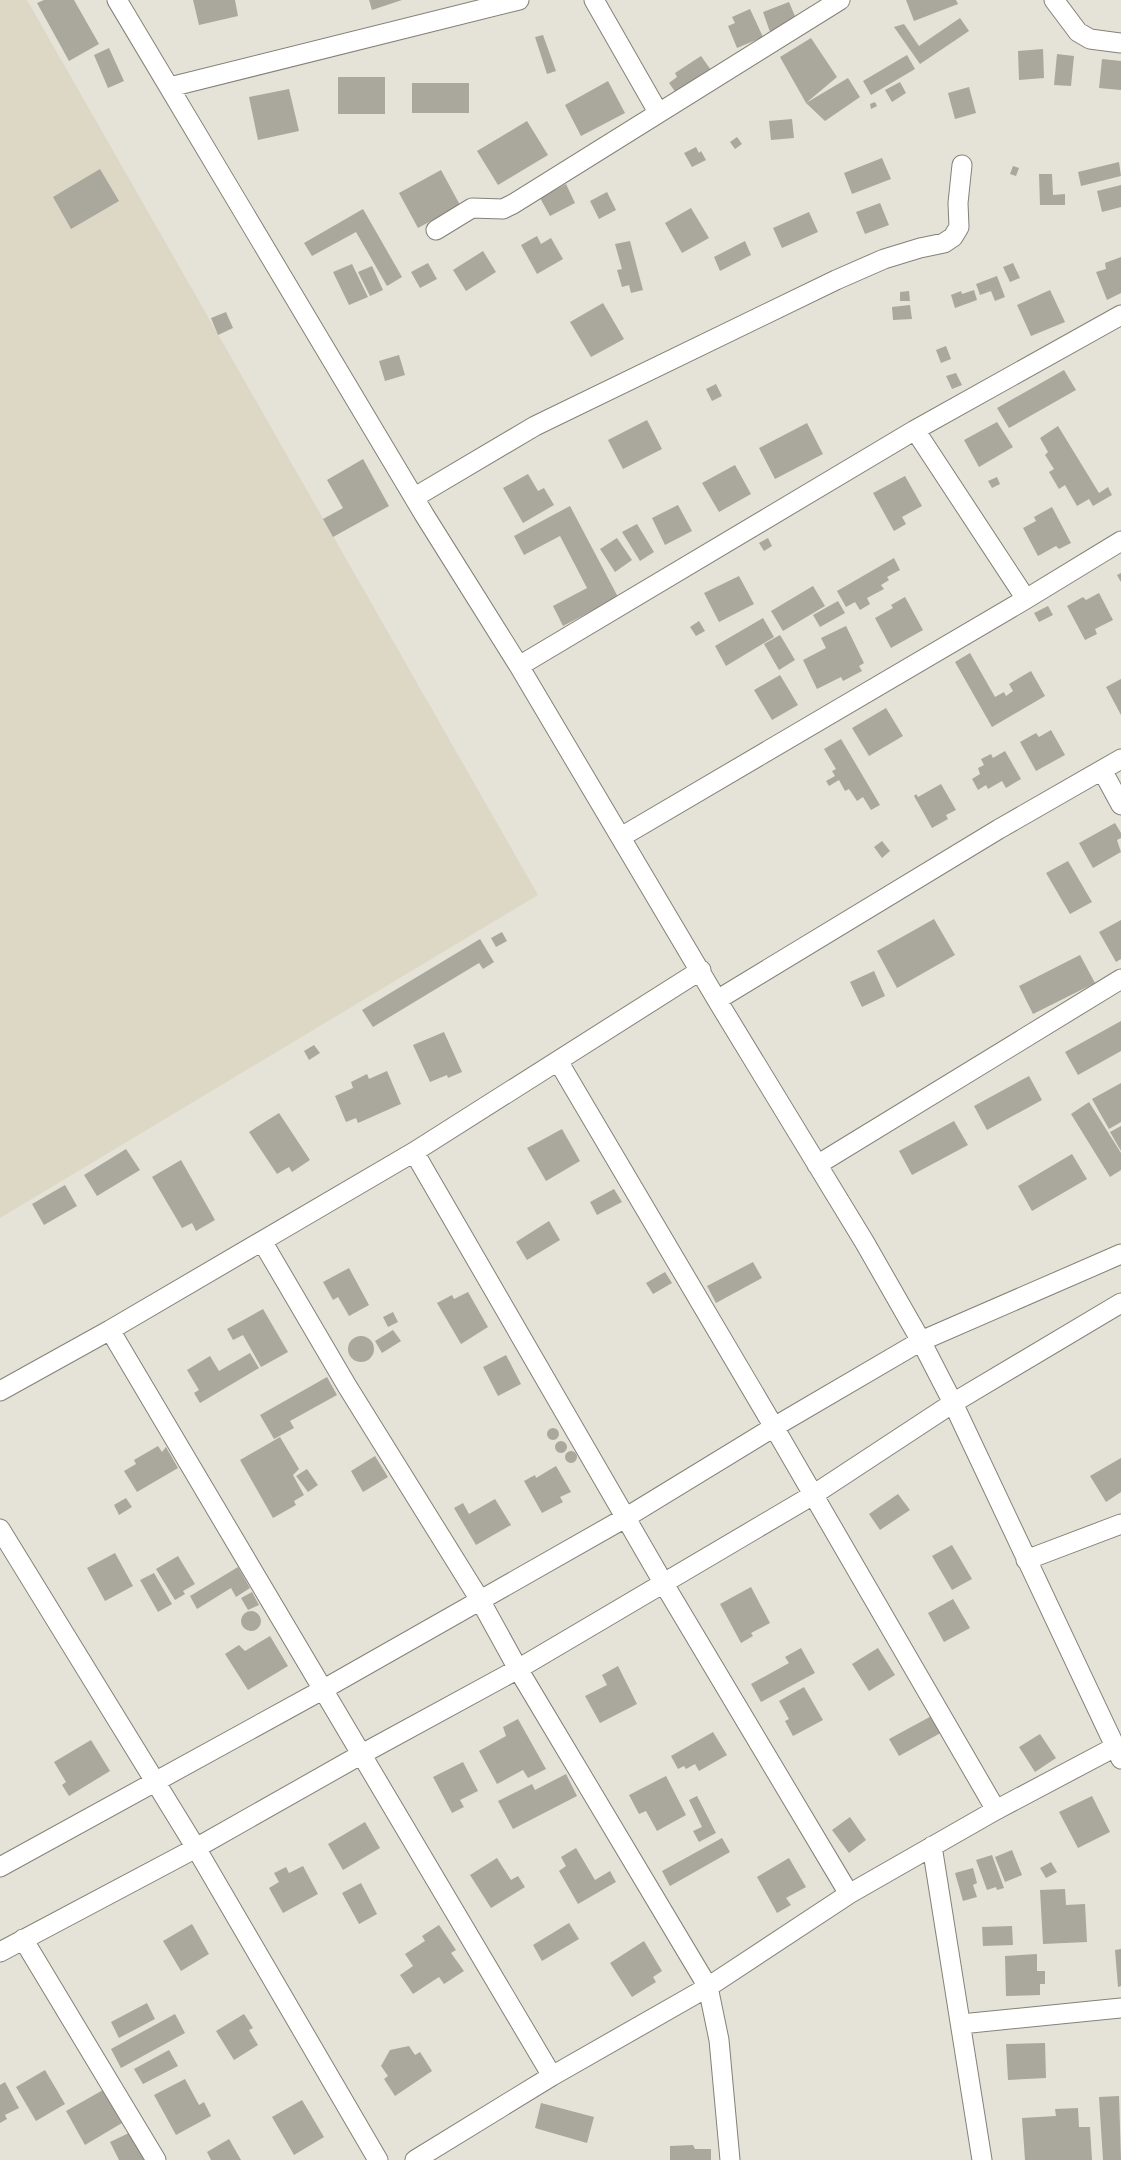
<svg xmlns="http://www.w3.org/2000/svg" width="1121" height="2160" viewBox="0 0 1121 2160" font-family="'PT Sans Narrow',sans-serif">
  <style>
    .built { fill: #ddd7c6 }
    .building { fill: #aaa79d }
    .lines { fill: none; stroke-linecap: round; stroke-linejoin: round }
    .street-casing { stroke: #848177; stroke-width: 21 }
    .street { stroke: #fff; stroke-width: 19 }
  </style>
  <rect width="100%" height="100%" fill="#e5e2d7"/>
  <!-- built -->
  <path class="built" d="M 0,0 L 27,0 L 538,895 L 0,1218 Z"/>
  <!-- building -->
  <path class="building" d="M 44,0 L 74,0 L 99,44 L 69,61 L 37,3 Z
    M 193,0 L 235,0 L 238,16 L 199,25 Z
    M 369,0 L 402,0 L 372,10 Z
    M 906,0 L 956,0 L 958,4 L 914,21 Z
    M 789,2 L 797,21 L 770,32 L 763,12 Z
    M 750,9 L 763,37 L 737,48 L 728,26 L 735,23 L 732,17 Z
    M 960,18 L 969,31 L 920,64 L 894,27 L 904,24 L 919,46 Z
    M 543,35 L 556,71 L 547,74 L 535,37 Z
    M 811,38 L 837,77 L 806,103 L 780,57 Z
    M 109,48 L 124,81 L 108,88 L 94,55 Z
    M 1043,49 L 1044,78 L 1019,80 L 1018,51 Z
    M 1057,54 L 1074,56 L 1071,86 L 1054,85 Z
    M 907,55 L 915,69 L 871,95 L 863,81 Z
    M 701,56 L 711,70 L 676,93 L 669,83 L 677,77 L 675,73 Z
    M 1102,59 L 1121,61 L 1121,90 L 1099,88 Z
    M 338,77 L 385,77 L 385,114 L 338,114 Z
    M 848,78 L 860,97 L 825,121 L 806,103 Z
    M 608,81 L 625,113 L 581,136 L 565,105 Z
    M 900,82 L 906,93 L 892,102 L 885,90 Z
    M 412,83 L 469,83 L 469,113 L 412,113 Z
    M 969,87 L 976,113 L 955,119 L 948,93 Z
    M 289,89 L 299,131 L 258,140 L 249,97 Z
    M 875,102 L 877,106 L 871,109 L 870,104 Z
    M 792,119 L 794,138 L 771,140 L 769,121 Z
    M 527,121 L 548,155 L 498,185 L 477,151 Z
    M 737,137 L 742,144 L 735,149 L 730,142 Z
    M 696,147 L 699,153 L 701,151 L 706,160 L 692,167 L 684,153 Z
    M 882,158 L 891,179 L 852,194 L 844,173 Z
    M 1119,162 L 1121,176 L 1081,186 L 1078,172 Z
    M 1013,166 L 1019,168 L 1016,176 L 1010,174 Z
    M 100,169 L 119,201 L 71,229 L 53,197 Z
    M 441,170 L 460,205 L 418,228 L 399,193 Z
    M 1039,174 L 1052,174 L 1053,195 L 1065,194 L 1065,205 L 1040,205 Z
    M 566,184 L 575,203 L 550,216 L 540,198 Z
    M 1121,185 L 1121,207 L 1102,212 L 1097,191 Z
    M 607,192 L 616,210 L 599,219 L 590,201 Z
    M 880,203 L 889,225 L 865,234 L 856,212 Z
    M 691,208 L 709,238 L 682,253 L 665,223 Z
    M 363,209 L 402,277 L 387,286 L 356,232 L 312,256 L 304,243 Z
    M 809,212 L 818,232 L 782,248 L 773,228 Z
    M 537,236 L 541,244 L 551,238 L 563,259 L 537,274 L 521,245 Z
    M 630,241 L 643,290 L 631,293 L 629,285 L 622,287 L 617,270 L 622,269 L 615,244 Z
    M 745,241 L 751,255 L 720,271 L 714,257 Z
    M 483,251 L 496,272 L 466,291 L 453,270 Z
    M 1121,257 L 1121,293 L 1107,300 L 1096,272 L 1106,269 L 1105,263 Z
    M 428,263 L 437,279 L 420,288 L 411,272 Z
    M 1013,263 L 1020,278 L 1010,282 L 1003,267 Z
    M 352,264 L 368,297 L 349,305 L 333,272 Z
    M 372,266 L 383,290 L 370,296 L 358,272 Z
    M 997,276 L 1005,297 L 995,301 L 991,291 L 980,295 L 976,284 Z
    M 974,290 L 977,300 L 955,308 L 951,295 L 961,291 L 962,294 Z
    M 1050,290 L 1065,322 L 1031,336 L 1017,305 Z
    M 909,291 L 910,301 L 900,301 L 900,292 Z
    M 603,303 L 624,339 L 591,357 L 570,322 Z
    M 910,305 L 912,319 L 893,320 L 892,307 Z
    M 226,312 L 233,328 L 218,335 L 211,318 Z
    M 946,346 L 951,359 L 941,363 L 936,350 Z
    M 399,355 L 405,375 L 385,381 L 379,361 Z
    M 1064,370 L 1076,390 L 1009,428 L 997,408 Z
    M 956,373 L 962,385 L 952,389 L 946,376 Z
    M 716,384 L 722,396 L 712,401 L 706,389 Z
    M 647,420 L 662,449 L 623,469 L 608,440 Z
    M 997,422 L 1013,447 L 979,467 L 964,440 Z
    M 807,423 L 823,454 L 775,479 L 759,448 Z
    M 1058,426 L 1099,493 L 1108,487 L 1112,495 L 1093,506 L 1089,499 L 1077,506 L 1065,485 L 1059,489 L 1049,472 L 1054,469 L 1045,455 L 1048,452 L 1040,438 Z
    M 363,459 L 389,506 L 333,537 L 323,519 L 343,508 L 327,480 Z
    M 735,465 L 751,494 L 719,512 L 702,483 Z
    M 528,474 L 538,491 L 544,488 L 554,505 L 523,523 L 503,488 Z
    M 905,476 L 922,506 L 902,517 L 906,524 L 894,531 L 873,493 Z
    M 997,477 L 1000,484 L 992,488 L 988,481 Z
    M 678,505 L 692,531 L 665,545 L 652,518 Z
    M 570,506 L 618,597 L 563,626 L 553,606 L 587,588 L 560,536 L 524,555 L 514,536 Z
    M 1052,507 L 1071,543 L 1059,549 L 1056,546 L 1038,556 L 1023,528 L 1036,521 L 1034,517 Z
    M 637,524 L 654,552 L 640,561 L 622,532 Z
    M 617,538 L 632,560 L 615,572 L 600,549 Z
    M 768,538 L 772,546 L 764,551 L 759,543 Z
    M 894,558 L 900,570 L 887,577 L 889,580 L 881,585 L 884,589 L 867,598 L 870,604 L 860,610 L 855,602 L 846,607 L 837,591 Z
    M 1121,573 L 1121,582 L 1117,575 Z
    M 739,576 L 754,604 L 719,622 L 704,593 Z
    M 813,586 L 825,606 L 783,631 L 771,611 Z
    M 1099,593 L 1113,620 L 1095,629 L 1097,634 L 1085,640 L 1067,606 L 1083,597 L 1086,600 Z
    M 905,597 L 923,630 L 891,648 L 875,618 L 893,608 L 891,605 Z
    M 838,601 L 845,613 L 820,627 L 813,615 Z
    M 1048,606 L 1053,615 L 1039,622 L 1034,613 Z
    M 763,618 L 774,637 L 726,666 L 715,646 Z
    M 699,621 L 705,631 L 696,636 L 690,627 Z
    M 846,626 L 864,663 L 859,666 L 862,671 L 843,681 L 841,677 L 817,689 L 803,660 L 826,648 L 821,638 Z
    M 780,635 L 795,660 L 779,670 L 764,644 Z
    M 970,653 L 995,697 L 1004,692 L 1006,696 L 1013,691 L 1009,684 L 1031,671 L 1045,696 L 992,727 L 955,662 Z
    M 780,675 L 798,705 L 772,720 L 754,690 Z
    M 1121,679 L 1121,715 L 1106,687 Z
    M 886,708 L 903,736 L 869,756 L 852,728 Z
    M 1051,730 L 1065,755 L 1036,771 L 1020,742 L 1036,733 L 1039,737 Z
    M 841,739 L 880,805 L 871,810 L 863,797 L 857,801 L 849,789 L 845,791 L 839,780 L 829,786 L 826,781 L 835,776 L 832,771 L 836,769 L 824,749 Z
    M 1005,751 L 1021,779 L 1006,788 L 1002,781 L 988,789 L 986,785 L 978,790 L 972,779 L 980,774 L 978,768 L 984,765 L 981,759 L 991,754 L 993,758 Z
    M 941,784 L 956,810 L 946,815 L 948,819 L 932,828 L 914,796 L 916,794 L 918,797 Z
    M 1115,823 L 1121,833 L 1121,838 L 1117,840 L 1121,852 L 1093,868 L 1079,843 Z
    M 882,841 L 890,851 L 882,858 L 874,847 Z
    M 1068,861 L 1092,902 L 1070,914 L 1046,873 Z
    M 934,919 L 955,955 L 897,988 L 877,951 Z
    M 1121,920 L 1121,959 L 1116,962 L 1099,932 Z
    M 502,932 L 507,941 L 496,947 L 491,938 Z
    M 480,939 L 494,962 L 483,969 L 479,963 L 373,1027 L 362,1010 Z
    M 1080,955 L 1095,983 L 1033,1014 L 1019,986 Z
    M 874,971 L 885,996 L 862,1007 L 850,982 Z
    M 1121,1021 L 1121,1051 L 1078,1075 L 1065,1052 Z
    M 444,1032 L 462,1072 L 448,1078 L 447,1075 L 430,1082 L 413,1045 Z
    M 314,1045 L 320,1053 L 309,1060 L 304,1051 Z
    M 387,1071 L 401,1104 L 358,1123 L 356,1118 L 346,1122 L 335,1096 L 353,1088 L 351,1082 L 367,1074 L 369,1079 Z
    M 1029,1076 L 1042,1100 L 987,1130 L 974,1106 Z
    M 1121,1083 L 1121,1122 L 1109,1129 L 1092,1099 Z
    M 1089,1102 L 1121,1153 L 1121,1170 L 1110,1177 L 1071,1114 Z
    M 279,1113 L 310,1160 L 292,1172 L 289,1167 L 277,1174 L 249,1132 Z
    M 954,1121 L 968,1145 L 912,1175 L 899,1151 Z
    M 1121,1126 L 1121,1151 L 1110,1132 Z
    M 562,1129 L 580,1161 L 546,1181 L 527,1148 Z
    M 126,1149 L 140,1170 L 97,1196 L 84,1175 Z
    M 1072,1154 L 1087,1179 L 1032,1211 L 1018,1186 Z
    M 181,1160 L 215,1220 L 196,1231 L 192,1223 L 182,1228 L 152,1177 Z
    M 65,1185 L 77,1206 L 44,1225 L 32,1204 Z
    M 614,1189 L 622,1202 L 597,1215 L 590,1202 Z
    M 549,1221 L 560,1240 L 527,1260 L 516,1242 Z
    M 753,1262 L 762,1278 L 716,1303 L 707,1286 Z
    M 349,1268 L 369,1305 L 349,1316 L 338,1297 L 333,1300 L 323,1282 Z
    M 665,1272 L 672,1283 L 653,1294 L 646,1283 Z
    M 468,1292 L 488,1327 L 461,1344 L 437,1303 L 452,1295 L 454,1299 Z
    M 263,1309 L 288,1352 L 261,1367 L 243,1335 L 233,1340 L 227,1329 Z
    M 393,1312 L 398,1322 L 388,1327 L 383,1317 Z
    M 393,1330 L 401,1341 L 382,1353 L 375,1341 Z
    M348 1349a13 13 0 1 1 26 0a13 13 0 1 1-26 0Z
    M 250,1353 L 259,1368 L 200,1403 L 194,1393 L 199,1390 L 187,1370 L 210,1356 L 219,1371 Z
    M 506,1355 L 521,1384 L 498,1396 L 483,1367 Z
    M 327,1377 L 337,1395 L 290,1421 L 294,1428 L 274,1439 L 260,1415 Z
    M547 1434a6 6 0 1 1 12 0a6 6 0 1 1-12 0Z
    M 280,1437 L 299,1469 L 293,1475 L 304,1495 L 294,1501 L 296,1505 L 273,1518 L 240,1460 Z
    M555 1447a6 6 0 1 1 12 0a6 6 0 1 1-12 0Z
    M 158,1446 L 162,1452 L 166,1447 L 178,1468 L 137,1492 L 124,1471 L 136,1464 L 134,1460 Z
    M565 1457a6 6 0 1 1 12 0a6 6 0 1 1-12 0Z
    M 375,1456 L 388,1477 L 363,1492 L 351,1471 Z
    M 1121,1458 L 1121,1492 L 1106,1502 L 1090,1476 Z
    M 556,1466 L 571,1492 L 560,1497 L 563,1502 L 542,1513 L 524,1481 L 535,1475 L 536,1478 Z
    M 307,1469 L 318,1485 L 308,1492 L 296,1476 Z
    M 898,1494 L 910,1510 L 880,1530 L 869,1514 Z
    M 126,1498 L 132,1507 L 119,1515 L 114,1505 Z
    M 495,1499 L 511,1525 L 476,1545 L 454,1508 L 463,1503 L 469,1514 Z
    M 952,1545 L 972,1579 L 952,1590 L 932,1556 Z
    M 115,1553 L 133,1586 L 105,1601 L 87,1568 Z
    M 178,1556 L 195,1584 L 183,1591 L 185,1594 L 175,1600 L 156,1569 Z
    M 238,1567 L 250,1588 L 236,1597 L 231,1588 L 197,1609 L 190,1596 Z
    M 154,1573 L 172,1604 L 158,1612 L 140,1580 Z
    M 751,1587 L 770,1623 L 751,1633 L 753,1636 L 741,1643 L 720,1604 Z
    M 252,1592 L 259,1605 L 248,1610 L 241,1598 Z
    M 953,1599 L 970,1628 L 944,1642 L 928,1613 Z
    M241 1621a10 10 0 1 1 20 0a10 10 0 1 1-20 0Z
    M 270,1636 L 288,1666 L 248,1690 L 225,1654 L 239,1645 L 245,1651 Z
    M 801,1648 L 815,1673 L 761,1702 L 751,1684 L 789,1663 L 785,1657 Z
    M 878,1648 L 895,1675 L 869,1691 L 852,1664 Z
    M 618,1666 L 637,1704 L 600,1723 L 585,1696 L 607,1685 L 602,1675 Z
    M 804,1687 L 823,1720 L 793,1736 L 785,1721 L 789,1719 L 779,1701 Z
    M 937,1713 L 946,1730 L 899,1756 L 889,1739 Z
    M 518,1719 L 546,1769 L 528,1778 L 523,1770 L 497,1784 L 479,1751 L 506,1736 L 503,1727 Z
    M 713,1732 L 727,1755 L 699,1771 L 695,1764 L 686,1769 L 684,1766 L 678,1769 L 671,1756 Z
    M 1040,1734 L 1056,1758 L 1035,1772 L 1019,1747 Z
    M 91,1740 L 110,1771 L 69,1796 L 62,1785 L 66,1782 L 54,1762 Z
    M 463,1762 L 478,1791 L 460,1800 L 464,1807 L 452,1813 L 433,1777 Z
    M 566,1774 L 577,1796 L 513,1829 L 498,1801 L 532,1784 L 535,1790 Z
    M 666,1776 L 686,1815 L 657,1831 L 646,1811 L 639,1814 L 629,1795 Z
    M 697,1796 L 716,1833 L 699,1842 L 693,1831 L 702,1827 L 689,1800 Z
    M 1092,1796 L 1110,1832 L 1078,1848 L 1059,1812 Z
    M 850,1817 L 866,1840 L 849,1853 L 832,1830 Z
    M 365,1822 L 380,1848 L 343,1870 L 328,1844 Z
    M 722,1838 L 730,1852 L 670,1886 L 662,1871 Z
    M 576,1848 L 595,1880 L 610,1871 L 616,1882 L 578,1904 L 559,1871 L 566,1866 L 561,1857 Z
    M 1012,1850 L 1022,1875 L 1005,1882 L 995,1857 Z
    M 992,1855 L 1004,1888 L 997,1890 L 996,1887 L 987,1890 L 976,1860 Z
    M 497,1858 L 511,1880 L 518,1876 L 525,1887 L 491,1908 L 470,1875 Z
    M 789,1858 L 806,1887 L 786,1898 L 791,1905 L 777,1913 L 757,1877 Z
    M 1051,1862 L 1057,1872 L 1046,1878 L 1040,1868 Z
    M 303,1866 L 318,1894 L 283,1913 L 269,1888 L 279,1882 L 274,1873 L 286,1867 L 289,1873 Z
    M 973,1868 L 977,1883 L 973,1885 L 977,1897 L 963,1901 L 955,1873 Z
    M 361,1883 L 377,1914 L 359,1924 L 342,1893 Z
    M 1065,1889 L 1066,1905 L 1085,1904 L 1087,1942 L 1043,1944 L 1040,1890 Z
    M 569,1923 L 579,1939 L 542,1961 L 533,1945 Z
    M 192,1924 L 209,1954 L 181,1971 L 163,1941 Z
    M 439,1925 L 456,1950 L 451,1953 L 464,1971 L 444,1984 L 439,1977 L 413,1994 L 400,1975 L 413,1966 L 405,1954 L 425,1941 L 422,1936 Z
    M 1012,1926 L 1013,1945 L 983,1946 L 982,1927 Z
    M 644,1941 L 662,1971 L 653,1977 L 656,1982 L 632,1997 L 610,1963 Z
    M 1121,1949 L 1121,1986 L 1118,1987 L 1115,1950 Z
    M 1037,1954 L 1037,1971 L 1045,1971 L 1045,1984 L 1040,1984 L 1040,1995 L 1006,1996 L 1005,1956 Z
    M 147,2003 L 155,2019 L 119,2038 L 111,2022 Z
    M 175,2014 L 185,2033 L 121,2068 L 111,2049 Z
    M 244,2014 L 253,2028 L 249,2030 L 258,2045 L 234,2060 L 216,2031 Z
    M 1045,2043 L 1046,2078 L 1008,2080 L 1006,2044 Z
    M 409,2046 L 415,2055 L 420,2052 L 432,2071 L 395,2096 L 384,2079 L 388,2076 L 381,2066 L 390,2050 Z
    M 169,2050 L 178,2066 L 143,2084 L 134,2069 Z
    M 45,2070 L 65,2104 L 36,2121 L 16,2087 Z
    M 185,2079 L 199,2105 L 204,2102 L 211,2116 L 176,2135 L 154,2095 Z
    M 5,2082 L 19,2108 L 5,2115 L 7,2119 L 0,2123 L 0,2085 Z
    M 103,2090 L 122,2123 L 85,2145 L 66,2111 Z
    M 1119,2096 L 1121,2160 L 1103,2160 L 1099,2097 Z
    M 302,2100 L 324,2137 L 294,2155 L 272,2117 Z
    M 541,2103 L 594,2117 L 587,2143 L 535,2128 Z
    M 1078,2108 L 1079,2127 L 1090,2127 L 1092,2160 L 1025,2160 L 1022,2118 L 1056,2116 L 1055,2109 Z
    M 131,2132 L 145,2160 L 119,2160 L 110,2142 Z
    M 229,2139 L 241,2160 L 211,2160 L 207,2152 Z
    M 693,2145 L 695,2149 L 711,2149 L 711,2160 L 670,2160 L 670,2146 Z"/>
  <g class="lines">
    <defs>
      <path id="street" d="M 117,0 L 425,516 L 519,666 L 717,1000 L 865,1243 L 921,1341 L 953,1403 L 1121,1759
        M 594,0 L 658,112
        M 1054,0 L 1078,32 L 1090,39 L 1121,43
        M 170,87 L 519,0
        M 436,230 L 472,208 L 503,209 L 513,204 L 840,0
        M 915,430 L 1026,599
        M 415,497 L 535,426 L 836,280 L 884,259 L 920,248 L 944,243 L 953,237 L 959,227 L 958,203 L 962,165
        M 519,666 L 915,430 L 1121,315
        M 1102,770 L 1121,805
        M 621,837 L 1026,599 L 1121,541
        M 717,1000 L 999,829 L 1121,759
        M 558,1061 L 774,1427 L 996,1810
        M 414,1152 L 664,1584 L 849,1894
        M 817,1165 L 1121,979
        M 262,1241 L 347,1386 L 480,1600 L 518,1669 L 708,1987 L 719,2040 L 730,2160
        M 110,1330 L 552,2076
        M 0,1391 L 110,1330 L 414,1152 L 701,970
        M 0,1529 L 196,1848 L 378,2160
        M 1026,1560 L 1121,1524
        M 932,1846 L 982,2160
        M 0,1867 L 324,1689 L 625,1518 L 774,1427 L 921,1341 L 1121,1254
        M 23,1939 L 156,2160
        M 0,1952 L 196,1848 L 362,1754 L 518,1669 L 813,1495 L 953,1403 L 1121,1303
        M 961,2024 L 1121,2008
        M 415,2160 L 552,2076 L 708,1987 L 849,1894 L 996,1810 L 1115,1747"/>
    </defs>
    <!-- street casing -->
    <use href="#street" class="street-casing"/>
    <!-- street -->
    <use href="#street" class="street"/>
  </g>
</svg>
